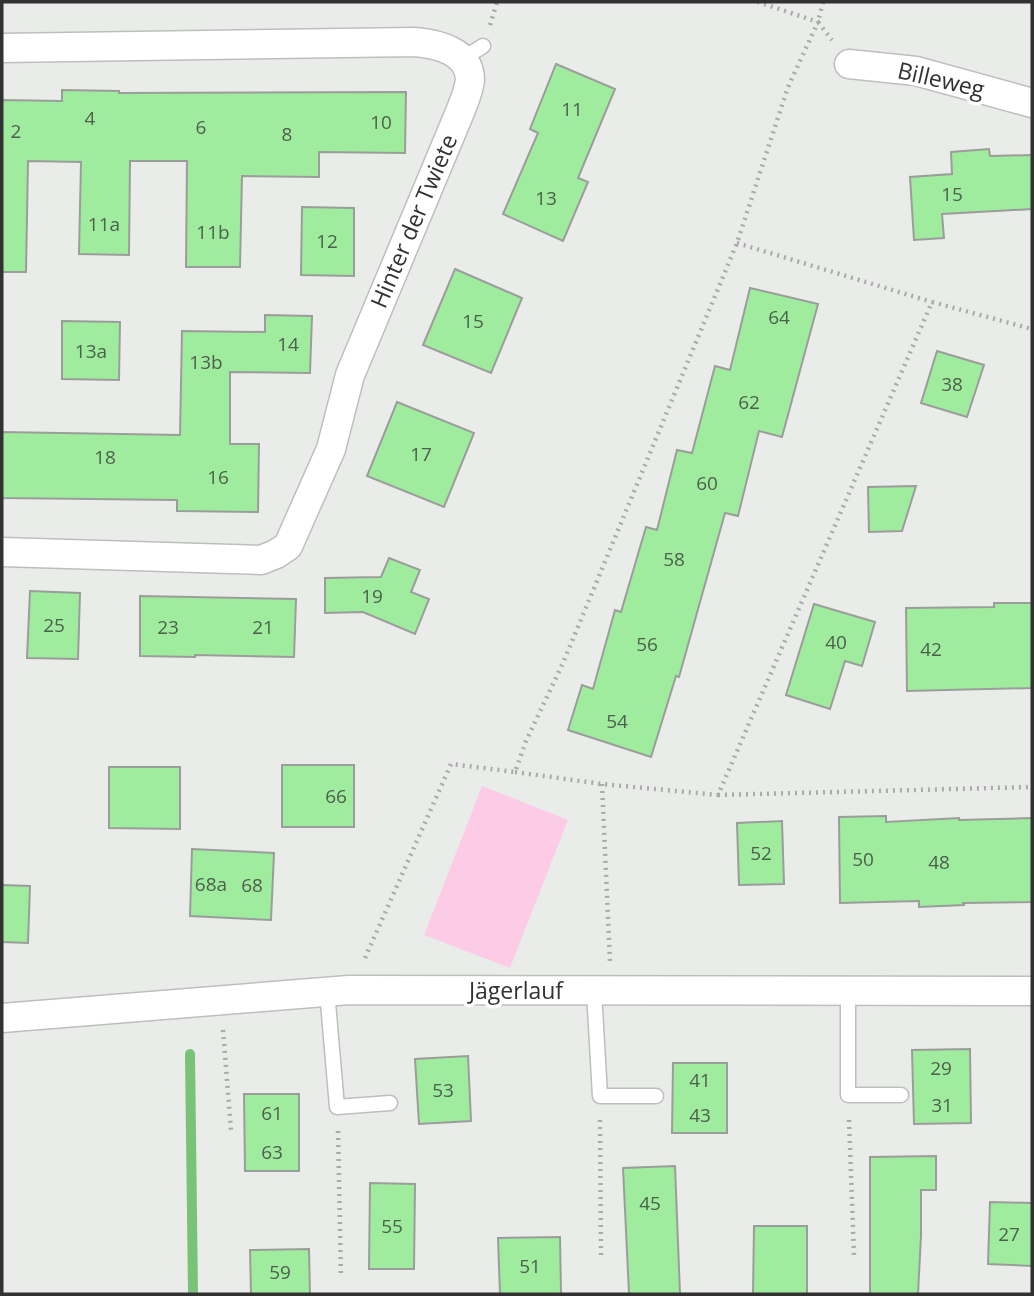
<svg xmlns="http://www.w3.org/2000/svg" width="1034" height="1296" viewBox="0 0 1034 1296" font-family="'Open Sans',sans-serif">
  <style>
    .green { fill: #fccce7 }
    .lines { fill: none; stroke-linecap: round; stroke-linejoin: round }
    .stream { stroke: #78c378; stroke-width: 10 }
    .building { fill: #a0ec9f; stroke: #9b9d9b; stroke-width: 2 }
    .service-casing { stroke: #bdbfbd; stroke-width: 17 }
    .minor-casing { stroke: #bdbfbd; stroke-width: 31 }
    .path { stroke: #a9aaa9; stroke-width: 4.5; stroke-dasharray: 2 5; stroke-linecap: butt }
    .service { stroke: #fff; stroke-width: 14 }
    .minor { stroke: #fff; stroke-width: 28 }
    .labels { text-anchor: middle; stroke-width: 7; stroke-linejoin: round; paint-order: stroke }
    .number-label { font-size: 19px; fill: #4d604c }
    .street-label { font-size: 23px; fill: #313231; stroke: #fff }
  </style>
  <rect width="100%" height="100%" fill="#eaecea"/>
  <!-- green -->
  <path class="green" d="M 482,786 L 568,820 L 510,968 L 424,935 Z"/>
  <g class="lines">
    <!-- stream -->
    <path class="stream" d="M 190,1054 L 193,1294"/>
  </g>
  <!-- building -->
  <path class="building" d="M 556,64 L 615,89 L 578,178 L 588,182 L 563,241 L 503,214 L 538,133 L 530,129 Z
    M 62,90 L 119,91 L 119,93 L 406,92 L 405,153 L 319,152 L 319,177 L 242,176 L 240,267 L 186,267 L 187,161 L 130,161 L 129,255 L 79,254 L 81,162 L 28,161 L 26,272 L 2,272 L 2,100 L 62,101 Z
    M 989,149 L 990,156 L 1032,155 L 1032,209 L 942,214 L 944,238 L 914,240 L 910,177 L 952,174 L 951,152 Z
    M 302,207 L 354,208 L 354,276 L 301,275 Z
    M 455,269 L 522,298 L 491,373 L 423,345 Z
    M 750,288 L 818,304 L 782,437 L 759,431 L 738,516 L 725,513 L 679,677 L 676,676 L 651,757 L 568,730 L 582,685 L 593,689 L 615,610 L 621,612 L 646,527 L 657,530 L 677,450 L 692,453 L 715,366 L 730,370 Z
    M 265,315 L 312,316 L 310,373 L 230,372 L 230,444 L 259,444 L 258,512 L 177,511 L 177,500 L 2,498 L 2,432 L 180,435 L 182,331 L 265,332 Z
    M 62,321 L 120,322 L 119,380 L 62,379 Z
    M 937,351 L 984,365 L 967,417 L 921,403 Z
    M 397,402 L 474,433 L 444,507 L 367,476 Z
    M 916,486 L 902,531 L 869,532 L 868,487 Z
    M 389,558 L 420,570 L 411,592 L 429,599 L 415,634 L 363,612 L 325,613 L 325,578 L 381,577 Z
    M 30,591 L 80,593 L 78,659 L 27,658 Z
    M 140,596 L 296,599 L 294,657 L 195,655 L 195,657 L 140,656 Z
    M 994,603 L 1032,603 L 1032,688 L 907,691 L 906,608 L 994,607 Z
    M 814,604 L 875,622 L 862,666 L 845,661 L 830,709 L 786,695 Z
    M 282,765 L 354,765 L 354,827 L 282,827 Z
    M 109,767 L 180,767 L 180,829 L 109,828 Z
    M 886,816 L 886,822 L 959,818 L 959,820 L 1032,818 L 1032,902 L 963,903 L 964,905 L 919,907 L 919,901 L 840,903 L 839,817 Z
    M 782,821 L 784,884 L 739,885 L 737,823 Z
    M 192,849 L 274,853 L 271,920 L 190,916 Z
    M 2,885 L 30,886 L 28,943 L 2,942 Z
    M 970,1049 L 971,1123 L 914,1124 L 912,1050 Z
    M 468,1056 L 471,1121 L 419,1124 L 415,1059 Z
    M 673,1063 L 727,1063 L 727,1133 L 672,1133 Z
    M 244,1094 L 299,1094 L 299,1171 L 245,1171 Z
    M 936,1156 L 936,1190 L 921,1190 L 921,1236 L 918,1294 L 870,1294 L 870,1157 Z
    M 675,1166 L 680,1294 L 629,1294 L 623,1168 Z
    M 370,1183 L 415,1184 L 414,1269 L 369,1269 Z
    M 990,1202 L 1032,1203 L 1032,1266 L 988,1264 Z
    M 754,1226 L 807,1226 L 807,1294 L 753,1294 Z
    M 560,1237 L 561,1294 L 500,1294 L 498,1238 Z
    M 309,1249 L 310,1294 L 251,1294 L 250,1250 Z"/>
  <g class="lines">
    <defs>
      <path id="service" d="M 462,59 L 483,46
        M 327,991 L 337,1107 L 390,1103
        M 594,991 L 600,1096 L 656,1096
        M 848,991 L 848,1095 L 901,1095"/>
      <path id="minor" d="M 2,48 L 415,42 C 437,44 470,51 470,80 C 469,90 464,102 460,112 L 350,375 L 331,449 L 288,546 L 276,554 L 261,560 L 2,552
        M 849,64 L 916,71 L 1032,103
        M 2,1018 L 349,990 L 1032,991"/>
    </defs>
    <!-- service casing -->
    <use href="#service" class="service-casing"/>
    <!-- minor casing -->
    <use href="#minor" class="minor-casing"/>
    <!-- path -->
    <path class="path" d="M 823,2 L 818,22 L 832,40
      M 490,25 L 497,2
      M 737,243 L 932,302
      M 515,772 L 602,784 L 718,795 L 932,302 L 1032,329
      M 602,784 L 610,962
      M 718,795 L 1032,787
      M 365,958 L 451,764 L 515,772 L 526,741 L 563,663 L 737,243 L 788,87 L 818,22 L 758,2
      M 223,1030 L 231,1130
      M 600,1120 L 601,1255
      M 849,1120 L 854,1255
      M 338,1131 L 341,1277"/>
    <!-- service -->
    <use href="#service" class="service"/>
    <!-- minor -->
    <use href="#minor" class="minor"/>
  </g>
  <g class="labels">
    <!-- number labels -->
    <g class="number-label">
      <text x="572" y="116">11</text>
      <text x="90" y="125">4</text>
      <text x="381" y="129">10</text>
      <text x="201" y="134">6</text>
      <text x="16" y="138">2</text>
      <text x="287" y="141">8</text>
      <text x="952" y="201">15</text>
      <text x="546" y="205">13</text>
      <text x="104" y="231">11a</text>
      <text x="213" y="239">11b</text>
      <text x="327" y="248">12</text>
      <text x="779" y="324">64</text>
      <text x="473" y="328">15</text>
      <text x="288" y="351">14</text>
      <text x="91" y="358">13a</text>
      <text x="206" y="369">13b</text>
      <text x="952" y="391">38</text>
      <text x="749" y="409">62</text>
      <text x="421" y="461">17</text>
      <text x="105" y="464">18</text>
      <text x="218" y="484">16</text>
      <text x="707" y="490">60</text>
      <text x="674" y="566">58</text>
      <text x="372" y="603">19</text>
      <text x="54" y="632">25</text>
      <text x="168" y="634">23</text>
      <text x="263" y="634">21</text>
      <text x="836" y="649">40</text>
      <text x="647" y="651">56</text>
      <text x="931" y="656">42</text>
      <text x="617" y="728">54</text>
      <text x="336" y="803">66</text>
      <text x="761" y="860">52</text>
      <text x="863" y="866">50</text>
      <text x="939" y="869">48</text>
      <text x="211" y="891">68a</text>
      <text x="252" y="892">68</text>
      <text x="941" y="1075">29</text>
      <text x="700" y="1087">41</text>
      <text x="443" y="1097">53</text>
      <text x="942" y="1112">31</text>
      <text x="272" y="1120">61</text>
      <text x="700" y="1122">43</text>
      <text x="272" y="1159">63</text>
      <text x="650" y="1210">45</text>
      <text x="392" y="1233">55</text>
      <text x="1009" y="1241">27</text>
      <text x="530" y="1273">51</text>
      <text x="280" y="1279">59</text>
    </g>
    <!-- street labels -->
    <g class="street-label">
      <text transform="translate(941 80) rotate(13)" y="8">Billeweg</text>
      <text transform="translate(414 221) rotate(-67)" y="8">Hinter der Twiete</text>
      <text x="516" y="999">Jägerlauf</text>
    </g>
  </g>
  <!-- border -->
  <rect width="1034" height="1296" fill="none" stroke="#313231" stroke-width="7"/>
</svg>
